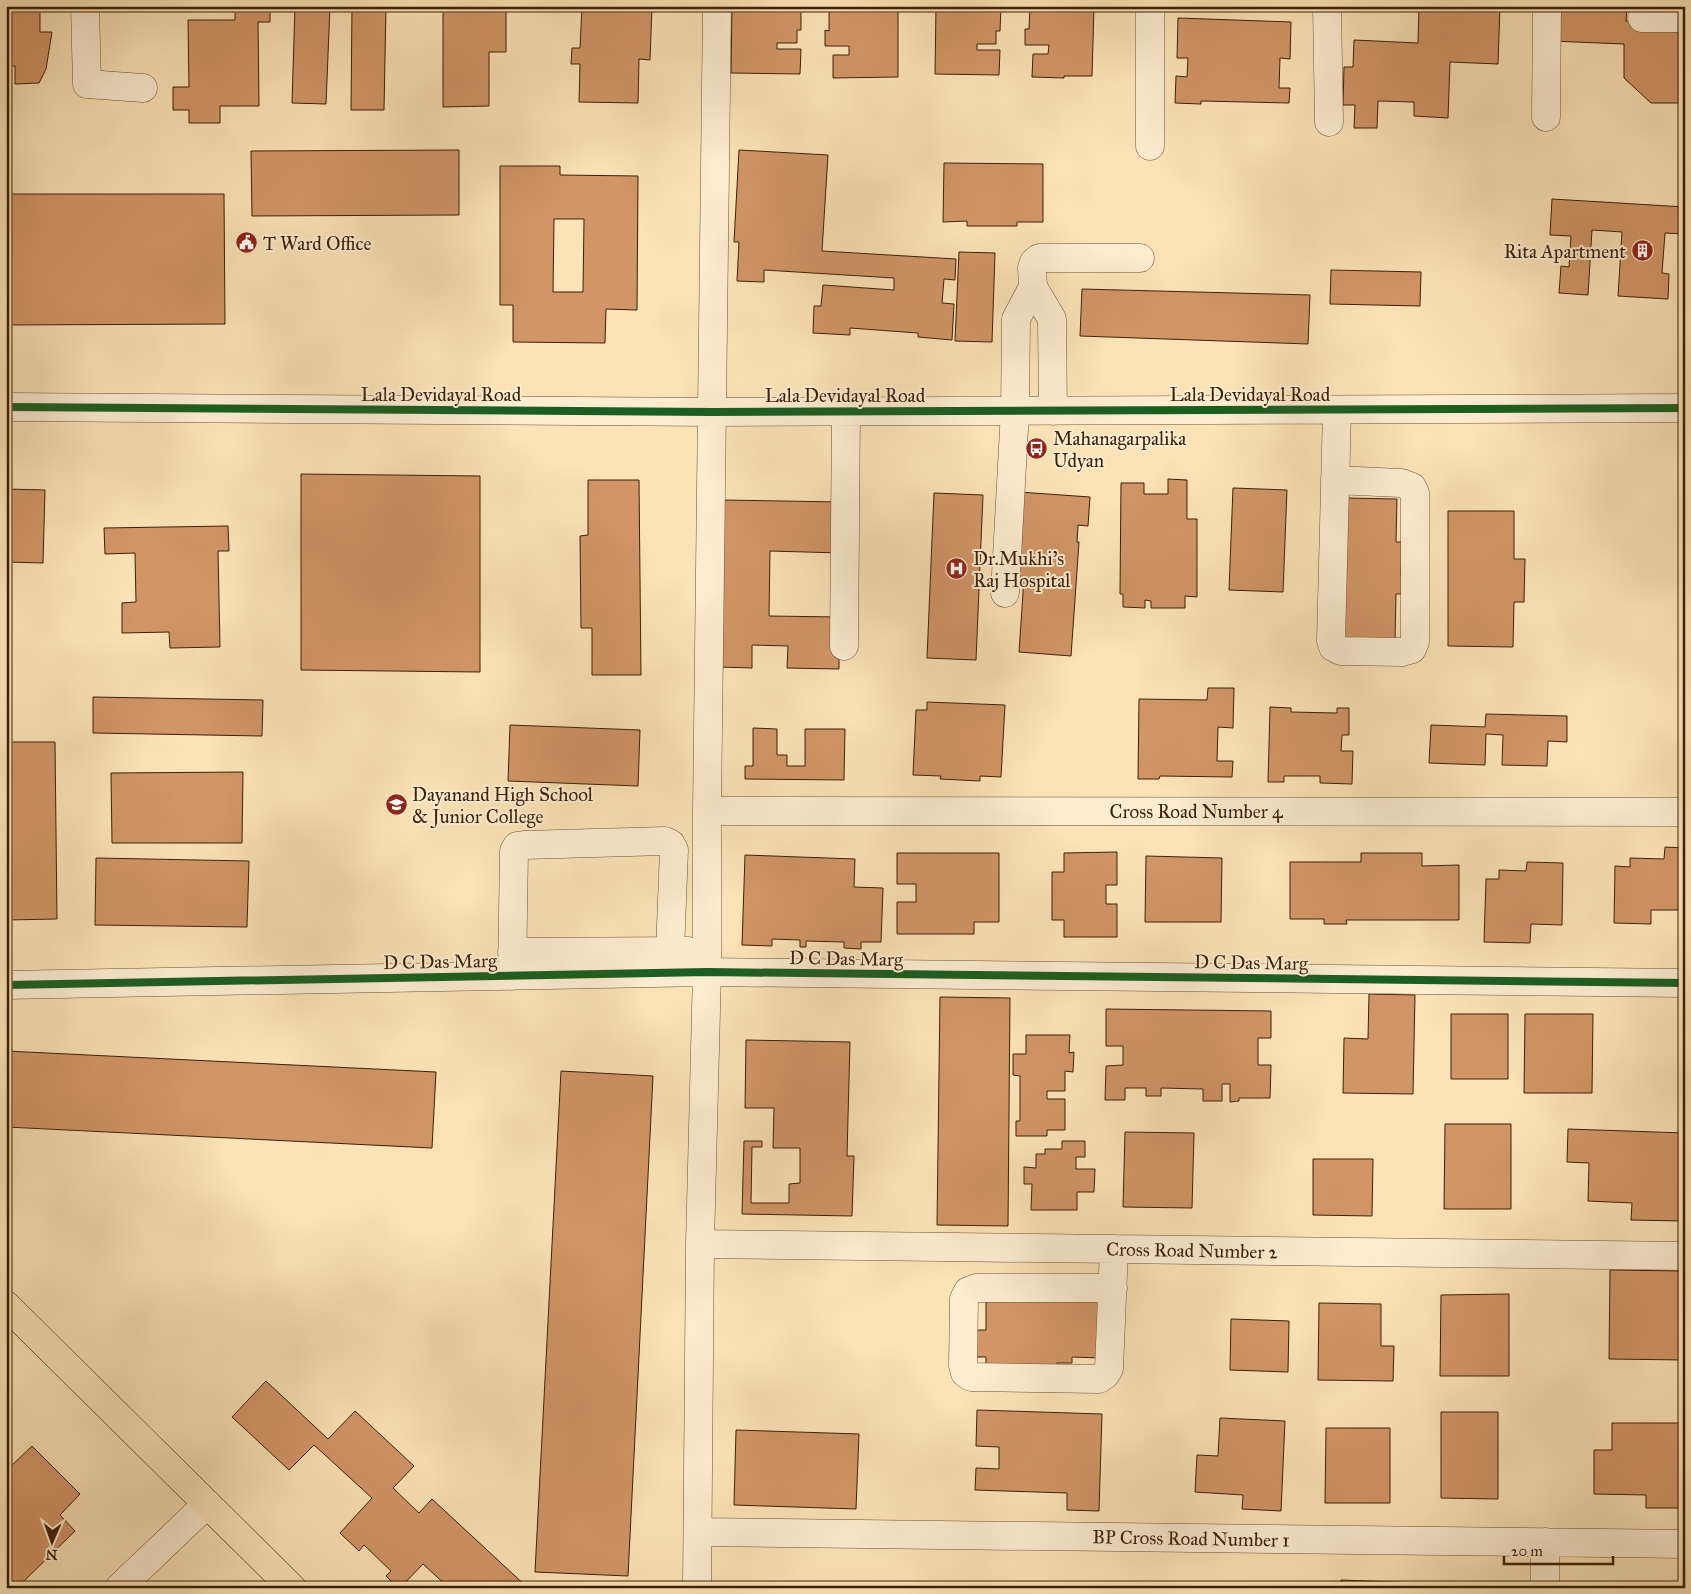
<svg xmlns="http://www.w3.org/2000/svg" width="1691" height="1594" viewBox="0 0 1691 1594" font-family="'IM FELL Great Primer',serif">
  <style>
    .building { fill: #d19567; stroke: #3c2007; fill-rule: evenodd }
    .lines { fill: none; stroke-linecap: round; stroke-linejoin: round }
    .minor-casing { stroke: #6c5033; stroke-width: 29 }
    .major-casing { stroke: #3c2007; stroke-width: 29 }
    .minor { stroke: #fcecd0; stroke-width: 28 }
    .major { stroke: #fbe2b7; stroke-width: 28 }
    .cycleway-casing { stroke: #fcecd0; stroke-width: 11 }
    .cycleway { stroke: #1b5e20; stroke-width: 8 }
    .labels { text-anchor: middle; stroke-width: 4; stroke-linejoin: round; paint-order: stroke }
    .poi-label { font-size: 19px; fill: #3c2007; stroke: #fcecd0; text-anchor: start }
    .street-label { font-size: 19px; fill: #3c2007; stroke: #fcecd0 }
  </style>
  <rect width="100%" height="100%" fill="#fbe2b7"/>
  <filter id="stains"><feTurbulence type="fractalNoise" baseFrequency=".004" numOctaves="4"/><feColorMatrix values="0 0 0 0 .2 0 0 0 0 .09 0 0 0 0 .02 0 0 0 .5 -.17"/></filter>
  <radialGradient id="worn" r=".72"><stop offset=".6" stop-color="#630" stop-opacity="0"/><stop offset="1" stop-color="#630" stop-opacity=".3"/></radialGradient>
  <!-- building -->
  <path class="building" d="M 6,6 L 40,6 L 40,32 L 52,32 L 46,69 L 39,83 L 15,84 L 15,66 L 6,66 Z
    M 235,6 L 270,6 L 270,22 L 258,22 L 259,106 L 220,106 L 220,123 L 189,123 L 189,110 L 173,110 L 173,87 L 189,87 L 188,20 L 235,20 Z
    M 295,6 L 330,6 L 326,104 L 292,103 Z
    M 352,6 L 386,6 L 384,110 L 351,110 Z
    M 443,6 L 506,6 L 506,52 L 489,52 L 489,106 L 443,107 Z
    M 582,6 L 652,6 L 650,60 L 639,59 L 638,103 L 579,102 L 580,64 L 571,64 L 572,48 L 580,48 Z
    M 732,6 L 801,6 L 801,30 L 797,30 L 797,43 L 777,43 L 777,49 L 801,49 L 800,74 L 731,73 Z
    M 829,6 L 898,6 L 898,77 L 833,78 L 833,55 L 849,55 L 849,46 L 825,46 L 825,30 L 829,31 Z
    M 936,6 L 1001,6 L 1000,31 L 996,31 L 996,44 L 977,44 L 977,50 L 1000,50 L 999,75 L 935,74 Z
    M 1030,6 L 1094,6 L 1092,76 L 1064,76 L 1064,78 L 1032,77 L 1033,54 L 1048,54 L 1049,45 L 1025,45 L 1025,29 L 1029,29 Z
    M 1419,6 L 1500,6 L 1498,64 L 1450,62 L 1448,118 L 1414,116 L 1414,102 L 1378,101 L 1377,128 L 1354,128 L 1355,105 L 1343,105 L 1344,67 L 1353,67 L 1354,40 L 1418,43 Z
    M 1570,6 L 1627,6 L 1626,21 L 1685,23 L 1685,103 L 1651,103 L 1624,78 L 1624,44 L 1551,41 L 1551,7 Z
    M 1178,18 L 1291,22 L 1290,59 L 1280,58 L 1279,88 L 1290,88 L 1289,103 L 1201,101 L 1201,104 L 1175,103 L 1176,76 L 1187,77 L 1188,58 L 1177,58 Z
    M 459,150 L 459,215 L 252,216 L 251,151 Z
    M 739,150 L 828,155 L 822,251 L 956,259 L 955,280 L 944,279 L 942,303 L 954,304 L 952,340 L 918,337 L 918,333 L 850,328 L 850,335 L 813,333 L 814,306 L 821,306 L 823,285 L 894,290 L 894,278 L 764,270 L 764,282 L 737,281 L 739,242 L 734,242 Z
    M 944,163 L 1043,164 L 1043,222 L 1017,222 L 1017,226 L 967,226 L 967,221 L 943,222 Z
    M 500,166 L 560,166 L 560,175 L 638,176 L 637,310 L 606,309 L 605,343 L 513,342 L 513,305 L 500,305 ZM 554,219 L 584,219 L 583,292 L 553,292 Z
    M 6,194 L 224,194 L 225,324 L 6,325 Z
    M 1552,199 L 1685,207 L 1685,234 L 1665,233 L 1662,273 L 1669,274 L 1668,299 L 1618,296 L 1622,232 L 1592,230 L 1588,295 L 1559,293 L 1561,266 L 1569,267 L 1571,236 L 1550,235 Z
    M 959,252 L 995,253 L 992,342 L 955,341 Z
    M 1331,270 L 1421,272 L 1420,306 L 1330,304 Z
    M 1082,289 L 1310,295 L 1308,344 L 1080,336 Z
    M 301,474 L 480,476 L 480,672 L 301,670 Z
    M 1168,479 L 1187,480 L 1187,519 L 1197,519 L 1197,597 L 1185,596 L 1185,608 L 1151,608 L 1151,601 L 1145,600 L 1145,608 L 1123,607 L 1123,594 L 1120,594 L 1121,483 L 1144,483 L 1144,494 L 1168,494 Z
    M 588,480 L 639,480 L 641,675 L 592,675 L 592,628 L 581,628 L 580,536 L 588,535 Z
    M 1233,488 L 1287,490 L 1283,592 L 1229,590 Z
    M 6,489 L 45,490 L 43,563 L 6,562 Z
    M 1019,492 L 1090,497 L 1088,526 L 1078,525 L 1077,542 L 1079,542 L 1071,656 L 1019,652 L 1024,578 L 1014,577 Z
    M 934,493 L 983,495 L 976,660 L 927,658 Z
    M 1348,498 L 1397,499 L 1396,542 L 1402,542 L 1401,576 L 1411,576 L 1410,594 L 1396,594 L 1395,640 L 1343,639 L 1341,544 L 1347,543 Z
    M 723,500 L 841,502 L 841,553 L 770,551 L 769,616 L 839,617 L 839,669 L 787,668 L 788,646 L 752,645 L 752,668 L 720,667 Z
    M 1448,511 L 1514,511 L 1514,559 L 1525,559 L 1524,602 L 1514,602 L 1513,647 L 1448,646 Z
    M 228,526 L 229,551 L 218,551 L 220,647 L 170,648 L 169,632 L 122,633 L 122,603 L 136,602 L 135,553 L 105,554 L 104,528 Z
    M 1208,688 L 1234,688 L 1233,728 L 1218,727 L 1217,761 L 1233,761 L 1232,777 L 1160,776 L 1159,779 L 1138,779 L 1139,699 L 1207,700 Z
    M 93,697 L 263,700 L 262,736 L 93,733 Z
    M 927,702 L 1005,705 L 1001,777 L 980,776 L 980,781 L 940,779 L 941,776 L 913,775 L 916,710 L 927,710 Z
    M 1270,707 L 1291,708 L 1291,712 L 1337,713 L 1337,708 L 1349,708 L 1349,735 L 1342,735 L 1341,751 L 1353,751 L 1352,784 L 1320,783 L 1320,776 L 1284,776 L 1284,782 L 1268,782 Z
    M 1486,714 L 1567,716 L 1567,742 L 1548,741 L 1547,766 L 1502,765 L 1503,735 L 1486,734 L 1485,765 L 1429,763 L 1431,725 L 1485,727 Z
    M 510,725 L 640,730 L 638,786 L 508,781 Z
    M 753,728 L 777,729 L 777,755 L 787,755 L 787,766 L 805,766 L 805,729 L 845,729 L 844,780 L 745,779 L 745,766 L 753,766 Z
    M 6,742 L 55,742 L 57,919 L 6,920 Z
    M 243,772 L 242,843 L 112,843 L 111,773 Z
    M 1665,847 L 1685,848 L 1685,910 L 1651,910 L 1651,924 L 1614,923 L 1615,866 L 1630,867 L 1630,858 L 1664,859 Z
    M 1117,852 L 1117,885 L 1106,885 L 1106,904 L 1117,904 L 1117,937 L 1064,937 L 1064,920 L 1052,920 L 1052,872 L 1064,872 L 1064,853 Z
    M 897,853 L 999,853 L 999,922 L 974,922 L 974,934 L 897,934 L 897,902 L 916,902 L 916,884 L 897,884 Z
    M 1361,853 L 1422,853 L 1422,866 L 1459,865 L 1459,920 L 1346,920 L 1347,924 L 1324,924 L 1324,919 L 1290,919 L 1290,862 L 1361,862 Z
    M 745,855 L 855,859 L 854,887 L 883,888 L 881,942 L 861,942 L 861,949 L 844,948 L 844,942 L 806,941 L 806,947 L 800,947 L 800,940 L 772,939 L 772,946 L 742,945 Z
    M 1146,856 L 1222,858 L 1221,922 L 1145,922 Z
    M 96,858 L 249,861 L 247,927 L 95,925 Z
    M 1527,862 L 1563,863 L 1562,925 L 1531,924 L 1530,943 L 1484,942 L 1486,879 L 1499,879 L 1499,870 L 1526,871 Z
    M 1369,994 L 1415,995 L 1413,1094 L 1343,1093 L 1344,1038 L 1368,1039 Z
    M 940,997 L 1010,998 L 1008,1226 L 937,1225 Z
    M 1106,1009 L 1271,1011 L 1271,1038 L 1258,1038 L 1258,1065 L 1271,1065 L 1270,1098 L 1239,1098 L 1239,1101 L 1230,1102 L 1230,1084 L 1222,1084 L 1222,1101 L 1203,1101 L 1203,1089 L 1161,1088 L 1161,1096 L 1146,1096 L 1146,1088 L 1125,1088 L 1125,1100 L 1105,1100 L 1106,1066 L 1123,1065 L 1123,1046 L 1106,1046 Z
    M 1451,1014 L 1508,1014 L 1508,1079 L 1451,1079 Z
    M 1525,1014 L 1593,1014 L 1592,1093 L 1524,1093 Z
    M 1026,1035 L 1070,1035 L 1069,1053 L 1074,1052 L 1073,1072 L 1065,1071 L 1065,1091 L 1047,1091 L 1047,1099 L 1065,1099 L 1065,1130 L 1047,1130 L 1047,1136 L 1016,1136 L 1016,1121 L 1020,1121 L 1020,1076 L 1013,1075 L 1013,1054 L 1026,1054 Z
    M 746,1040 L 850,1042 L 847,1156 L 854,1156 L 852,1216 L 742,1214 L 744,1141 L 762,1141 L 762,1147 L 752,1147 L 751,1203 L 789,1203 L 789,1184 L 800,1183 L 800,1148 L 773,1148 L 774,1108 L 745,1108 Z
    M 6,1051 L 436,1072 L 432,1148 L 6,1127 Z
    M 561,1071 L 653,1076 L 628,1576 L 535,1572 Z
    M 1445,1124 L 1511,1124 L 1511,1209 L 1444,1209 Z
    M 1568,1129 L 1685,1133 L 1685,1199 L 1683,1199 L 1682,1221 L 1631,1220 L 1632,1203 L 1588,1201 L 1589,1163 L 1567,1162 Z
    M 1125,1132 L 1194,1133 L 1192,1208 L 1123,1207 Z
    M 1062,1141 L 1085,1141 L 1085,1157 L 1076,1157 L 1076,1169 L 1095,1169 L 1094,1192 L 1077,1192 L 1077,1210 L 1031,1210 L 1032,1184 L 1024,1184 L 1024,1167 L 1036,1168 L 1036,1154 L 1045,1154 L 1045,1149 L 1062,1149 Z
    M 1313,1159 L 1373,1159 L 1372,1216 L 1313,1215 Z
    M 1610,1270 L 1685,1271 L 1685,1360 L 1609,1359 Z
    M 1509,1294 L 1509,1376 L 1440,1376 L 1441,1295 Z
    M 986,1297 L 1101,1297 L 1102,1358 L 1072,1357 L 1072,1363 L 1057,1363 L 1057,1366 L 986,1372 L 986,1357 L 969,1357 L 970,1330 L 986,1330 Z
    M 1319,1303 L 1381,1304 L 1381,1346 L 1394,1346 L 1393,1381 L 1318,1380 Z
    M 1231,1319 L 1289,1321 L 1288,1372 L 1230,1370 Z
    M 266,1381 L 328,1439 L 355,1411 L 414,1466 L 393,1488 L 419,1513 L 432,1499 L 528,1588 L 449,1588 L 423,1564 L 400,1588 L 398,1588 L 386,1576 L 391,1571 L 364,1545 L 359,1551 L 340,1533 L 372,1498 L 314,1445 L 289,1470 L 232,1417 Z
    M 977,1410 L 1102,1414 L 1099,1511 L 1067,1510 L 1067,1493 L 975,1490 L 976,1468 L 999,1469 L 999,1447 L 976,1446 Z
    M 1441,1412 L 1498,1412 L 1498,1499 L 1441,1498 Z
    M 1220,1418 L 1285,1421 L 1281,1511 L 1242,1509 L 1243,1495 L 1195,1492 L 1197,1455 L 1218,1456 Z
    M 1612,1423 L 1685,1423 L 1685,1508 L 1646,1508 L 1646,1495 L 1594,1494 L 1594,1450 L 1612,1450 Z
    M 1326,1428 L 1390,1428 L 1390,1503 L 1325,1503 Z
    M 736,1430 L 859,1434 L 856,1509 L 734,1505 Z
    M 32,1446 L 80,1494 L 60,1515 L 75,1531 L 17,1588 L 6,1588 L 6,1506 L 11,1501 L 6,1497 L 6,1471 Z
    M 1341,1580 L 1475,1585 L 1475,1588 L 1340,1588 Z
    M 1041,1585 L 1099,1588 L 1041,1588 Z"/>
  <g class="lines">
    <defs>
      <path id="minor" d="M 85,6 L 87,84 L 143,88
        M 1327,6 L 1329,122
        M 1642,18 L 1685,18
        M 1546,117 L 1547,6
        M 1150,146 L 1150,6
        M 6,407 L 713,412 L 1685,408
        M 1053,411 L 1052,319 L 1033,287 L 1032,268 L 1034,262 L 1039,258 L 1140,258
        M 1335,480 L 1401,483 L 1412,487 L 1415,493 L 1415,642 L 1412,649 L 1402,652 L 1341,651 L 1333,647 L 1331,641 L 1337,410
        M 1005,593 L 1015,411 L 1016,319 L 1033,287
        M 844,646 L 846,412
        M 707,811 L 1685,812
        M 512,952 L 688,951
        M 512,976 L 514,851 L 517,846 L 524,845 L 665,841 L 671,844 L 674,850 L 670,951
        M 6,985 L 707,972 L 1685,983
        M 700,1244 L 1685,1256
        M 1113,1288 L 976,1288 L 968,1291 L 964,1299 L 963,1365 L 965,1373 L 971,1377 L 1099,1379 L 1105,1375 L 1109,1369 L 1114,1249
        M 698,1532 L 1685,1544
        M 1545,1542 L 1545,1588
        M 119,1588 L 207,1504
        M 697,1588 L 700,1244 L 707,972 L 707,811 L 717,6"/>
      <path id="major" d="M 6,1305 L 292,1588"/>
    </defs>
    <!-- minor casing -->
    <use href="#minor" class="minor-casing"/>
    <!-- major casing -->
    <use href="#major" class="major-casing"/>
    <!-- minor -->
    <use href="#minor" class="minor"/>
    <!-- major -->
    <use href="#major" class="major"/>
    <defs>
      <path id="cycleway" d="M 6,407 L 713,412 L 1685,408
        M 6,985 L 707,972 L 1685,983"/>
    </defs>
    <!-- cycleway casing -->
    <use href="#cycleway" class="cycleway-casing"/>
    <!-- cycleway -->
    <use href="#cycleway" class="cycleway"/>
  </g>
  <!-- icons -->
  <defs>
    <symbol id="civic-disc" viewBox="-11 -11 22 22"><circle r="9.5" fill="#8f2418" stroke="#fcecd0"/><path d="M-.6-6.5H3V-4.5H.6V-3L4-1V1h2V6H-6V1h2V-1L-.6-3ZM-1.2 2.5V6h2.4V2.5Z" fill="#fff"/></symbol>
    <symbol id="building-disc" viewBox="-11 -11 22 22"><circle r="9.5" fill="#8f2418" stroke="#fcecd0"/><path d="M-4-6H4V6H1V3H-1V6H-4ZM-2.5-4.3h1.7v1.8h-1.7ZM.8-4.3h1.7v1.8H.8ZM-2.5-1h1.7V.8h-1.7ZM.8-1h1.7V.8H.8Z" fill="#fff"/></symbol>
    <symbol id="bus-disc" viewBox="-11 -11 22 22"><circle r="9.5" fill="#8f2418" stroke="#fcecd0"/><path d="M-5-6H5V4H4V6H2V4H-2V6H-4V4H-5ZM-3.5-4V0h7V-4ZM-3.5 1.2v1.5H-2V1.2ZM2 1.2v1.5H3.5V1.2Z" fill="#fff"/></symbol>
    <symbol id="hospital-disc" viewBox="-11 -11 22 22"><circle r="9.5" fill="#8f2418" stroke="#fcecd0"/><path d="M-5-5h3v3.5h4V-5h3V5h-3V1.5h-4V5h-3Z" fill="#fff"/></symbol>
    <symbol id="school-disc" viewBox="-11 -11 22 22"><circle r="9.5" fill="#8f2418" stroke="#fcecd0"/><path d="M0-5L7-2L0 1L-7-2ZM-4 1L0 2.5L4 1V4Q0 6-4 4Z" fill="#fff"/></symbol>
  </defs>
  <g fill-rule="evenodd">
    <use href="#civic-disc" x="234" y="230" width="25" height="25"/>
    <use href="#building-disc" x="1630" y="238" width="25" height="25"/>
    <use href="#bus-disc" x="1024" y="436" width="25" height="25"/>
    <use href="#hospital-disc" x="944" y="556" width="25" height="25"/>
    <use href="#school-disc" x="384" y="792" width="25" height="25"/>
  </g>
  <g class="labels">
    <!-- poi labels -->
    <g class="poi-label">
      <text x="263" y="250">T Ward Office</text>
      <text x="1626" y="258" text-anchor="end">Rita Apartment</text>
      <text x="1053" y="445">Mahanagarpalika<tspan x="1053" dy="22">Udyan</tspan></text>
      <text x="973" y="565">Dr.Mukhi's<tspan x="973" dy="22">Raj Hospital</tspan></text>
      <text x="412" y="801">Dayanand High School<tspan x="412" dy="22">&amp; Junior College</tspan></text>
    </g>
    <!-- street labels -->
    <g class="street-label">
      <text x="441" y="401">Lala Devidayal Road</text>
      <text x="1250" y="401">Lala Devidayal Road</text>
      <text x="845" y="402">Lala Devidayal Road</text>
      <text x="1196" y="818">Cross Road Number 4</text>
      <text transform="translate(846 958) rotate(1)" y="7">D C Das Marg</text>
      <text transform="translate(440 961) rotate(-1)" y="7">D C Das Marg</text>
      <text transform="translate(1251 962) rotate(1)" y="7">D C Das Marg</text>
      <text transform="translate(1192 1250) rotate(1)" y="7">Cross Road Number 2</text>
      <text transform="translate(1191 1538) rotate(1)" y="7">BP Cross Road Number 1</text>
    </g>
  </g>
  <!-- margin -->
  <rect width="1691" height="1594" fill="none" stroke="#fbe2b7" stroke-width="25"/>
  <rect x="8" y="8" width="1676" height="1579" fill="none" stroke="#3c2007" stroke-width="2.5"/>
  <rect x="12" y="12" width="1666" height="1569" fill="none" stroke="#3c2007"/>
  <!-- north arrow -->
  <g transform="translate(52 1542) rotate(182)" stroke="#fcecd0" stroke-width="4" paint-order="stroke">
  <path d="M0-4L9 19L0 12L-9 19Z" fill="#3c2007"/>
  <text y="-8" font-size="14" font-weight="bold" text-anchor="middle" fill="#3c2007">N</text>
  </g>
  <!-- scale -->
  <path d="M1504 1556v8h109v-8" fill="none" stroke="#3c2007" stroke-width="2.5"/>
  <text x="1511" y="1556" font-size="15" fill="#3c2007" stroke="#fcecd0" stroke-width="4" paint-order="stroke">20 m</text>
  <rect width="100%" height="100%" filter="url(#stains)"/>
  <rect width="100%" height="100%" fill="url(#worn)"/>
</svg>
